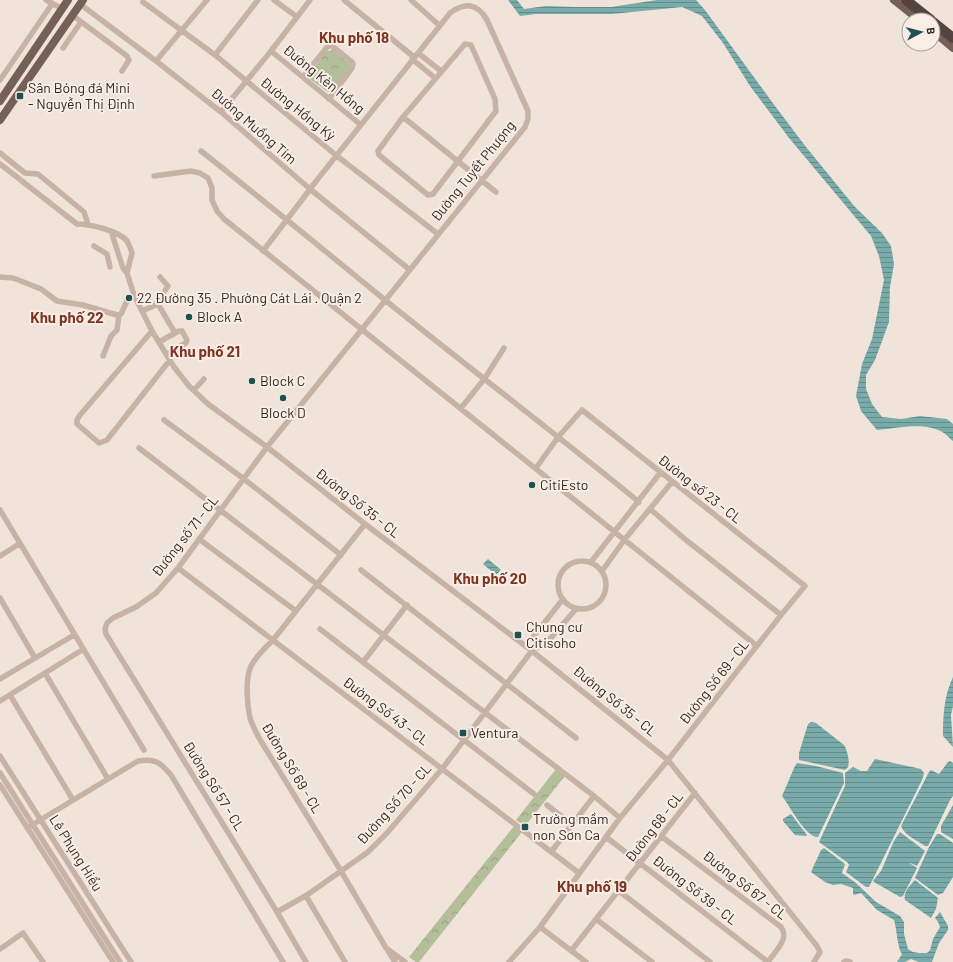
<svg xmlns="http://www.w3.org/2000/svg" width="953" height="962" viewBox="0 0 953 962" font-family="Barlow,sans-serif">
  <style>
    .park { fill: url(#park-crowns) }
    .water { fill: url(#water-rules) }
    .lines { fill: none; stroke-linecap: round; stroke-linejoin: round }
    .street { stroke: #c7b3a6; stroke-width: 5.5 }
    .primary { stroke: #756058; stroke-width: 8 }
    .highway { stroke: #54433e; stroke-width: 10 }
    .poi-dot { fill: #1e5252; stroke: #f8eee5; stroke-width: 1.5 }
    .labels { text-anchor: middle; stroke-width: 4; stroke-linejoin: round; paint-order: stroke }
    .street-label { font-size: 14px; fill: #332926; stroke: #f8eee5 }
    .poi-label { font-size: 14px; fill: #332926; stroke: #f8eee5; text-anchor: start }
    .neighbourhood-label { font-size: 15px; font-weight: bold; fill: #7e3323; stroke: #f8eee5 }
  </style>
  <defs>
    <pattern id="park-crowns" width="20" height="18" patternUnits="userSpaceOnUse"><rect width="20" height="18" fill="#b4be9a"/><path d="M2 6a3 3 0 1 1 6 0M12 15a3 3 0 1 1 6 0" fill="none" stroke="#9ba385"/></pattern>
    <pattern id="water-rules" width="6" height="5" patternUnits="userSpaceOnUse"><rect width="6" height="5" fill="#79abaa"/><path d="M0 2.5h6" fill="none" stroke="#648b8a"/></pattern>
  </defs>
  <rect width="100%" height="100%" fill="#f0e3d9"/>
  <!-- park -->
  <path class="park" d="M 331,50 L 333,50 L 350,64 L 349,68 L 332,91 L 328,92 L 310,79 L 310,74 L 326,52 Z
    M 556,769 L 565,776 L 525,826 L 516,820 Z
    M 514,826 L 522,832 L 419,962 L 416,962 L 409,957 Z"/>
  <!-- water -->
  <path class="water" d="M 508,0 L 517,0 L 524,9 L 546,6 L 576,7 L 611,7 L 657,0 L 696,0 L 705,10 L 775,106 L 806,147 L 855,207 L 882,233 L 891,246 L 894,264 L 890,287 L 889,322 L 875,360 L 866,375 L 866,389 L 872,404 L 882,417 L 901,419 L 920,416 L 947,419 L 953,424 L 953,441 C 950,439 947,435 944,433 C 926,421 897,428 877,430 L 861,411 L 856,396 L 862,364 L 872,339 L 884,280 L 879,256 L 871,236 L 789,138 L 750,86 L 723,43 L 702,16 L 682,7 L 612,14 L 536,14 L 520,16 Z
    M 488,559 L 501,570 L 496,575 L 483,564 Z
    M 953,677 L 953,706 L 951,715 L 953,747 L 943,736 C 943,715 944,696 953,677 Z
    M 811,722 L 816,723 L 844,745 C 847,750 850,760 848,767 L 845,770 L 799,760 L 799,753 L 808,724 Z
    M 875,759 L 921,769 L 924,773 L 922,780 L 869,887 L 866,887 L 846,872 L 849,865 L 848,863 L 819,842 L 845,786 L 845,773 L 853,767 L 861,771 L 867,771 Z
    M 950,761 L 953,763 L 953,796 L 950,800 L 928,846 L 925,846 C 918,841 904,835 901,826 L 929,772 L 931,770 L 939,774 L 948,762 Z
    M 797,763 L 816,766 L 843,773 L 844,783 L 818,837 C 805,837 790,806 782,796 L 795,766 Z
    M 953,805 L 953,839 L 941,832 L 941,826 Z
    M 791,814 L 807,835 L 806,836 L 795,835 L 783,821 L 783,819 Z
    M 900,832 L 925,851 L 917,866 L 908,862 L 917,868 L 903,896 L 900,897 L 874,882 L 873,881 L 881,871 L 894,841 Z
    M 937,834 L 940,834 L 953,843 L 953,877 L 943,893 L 938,895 L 915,878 L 929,847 Z
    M 824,848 L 845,864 L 842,873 L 856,883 L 876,902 L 900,916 L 904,922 L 904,934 L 908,949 L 913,952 L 919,953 L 927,953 L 930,950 L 933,939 L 940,927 L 938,922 L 935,918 L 940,912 L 948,926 L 948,930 L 939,943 L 932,962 L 919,962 L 911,959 L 905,962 L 897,962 L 902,954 C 897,947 897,930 894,920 L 877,910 L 861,893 L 854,895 L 853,893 L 853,888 L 841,884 L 833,885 L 825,882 L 811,872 L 821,850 Z
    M 915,880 L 938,898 L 936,909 L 931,918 L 905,900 C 903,893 910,885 915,880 Z"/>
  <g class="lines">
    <!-- street -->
    <path class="street" d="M 46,0 L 59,7
      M 274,0 L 297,17
      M 344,0 L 414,57
      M 411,0 L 439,25
      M 143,2 L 215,55 L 337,156 L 438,234
      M 80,4 L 156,61 L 221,112 L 310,189 L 410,270
      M 72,15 L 127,56 L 129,60 L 122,71
      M 465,44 L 471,45 L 495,99 L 496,111 L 433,194 L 428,195 L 379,155 L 378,151 L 403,117 Z
      M 63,48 L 81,22
      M 271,51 L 361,125
      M 418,53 L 441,71
      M 215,55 L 258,0
      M 412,59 L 435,78
      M 156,61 L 207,0
      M 303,77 L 328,46 L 332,46 L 352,62 L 353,64 L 352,68 L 329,99
      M 0,80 L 52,4
      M 221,112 L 271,51 L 310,0
      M 403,117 L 496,192
      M 201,151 C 263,200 324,250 385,300 C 469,368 555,433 639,502
      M 0,153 L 25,173 L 38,174 L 84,212 L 88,224
      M 0,164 L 77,224 C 90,224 119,231 127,241 C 129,245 131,249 132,253 L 127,273
      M 154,176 L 191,171 L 200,173 L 208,178 L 212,188 L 212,200 L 217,211 L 224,219 L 757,646
      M 111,231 L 123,268 L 127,273 L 134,295 L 152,331 L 174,367 L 189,386 L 208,404 L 267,447 L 365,524 L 532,651 L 668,760 L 817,946 L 820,952 L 814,962
      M 94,246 L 107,254 L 110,267
      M 263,251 L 317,180 L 450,13 C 465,2 477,3 487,20 L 528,111 L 528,119 L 525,127 L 267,447 L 178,568 L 156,593 L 136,607 L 113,618 L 107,623 L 105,629 L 106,634 L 277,912 L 306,962
      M 0,277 L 13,278 L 26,283 L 41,289 L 57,301 L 83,305 L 117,315 L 121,314 L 128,299 L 134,295
      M 156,304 L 168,286 L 160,277
      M 142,311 L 158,304 L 175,333
      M 152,331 L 80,415 L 77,420 L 77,424 L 99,443 L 107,440 L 170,360
      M 159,342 L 179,331 L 182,331 L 187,340 L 186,343 L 167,354
      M 103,356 L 111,336 L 117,330 L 119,315
      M 194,390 L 204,379
      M 461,408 L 485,378 L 504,348
      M 164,420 L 244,479 L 341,555
      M 139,448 L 594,796 L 620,818
      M 650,509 L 686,540 L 781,615
      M 0,510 L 144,750
      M 365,524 L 273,640 C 265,648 256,656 251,666 C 245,679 247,704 250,718 C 252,725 256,732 259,738 L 341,871 L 386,948 L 405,962
      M 199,539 L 296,611
      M 0,556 L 19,544
      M558 585a24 24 0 1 1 48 0a24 24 0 1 1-48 0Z
      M 591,562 L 660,473
      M 178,568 L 579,873
      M 361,570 L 576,738
      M 602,571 L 625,539 L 672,482
      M 0,598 L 35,658
      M 320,629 L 534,794
      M 534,648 L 533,637 L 563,599
      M 363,662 L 407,605
      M 45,673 L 108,779
      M 0,679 L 74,635
      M 10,695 L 73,800
      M 0,701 L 82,650
      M 0,756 L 131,962
      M 0,773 L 120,962
      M 0,785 L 113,962
      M 547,805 L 571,824
      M 27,828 L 138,761 C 155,758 160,762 171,775 L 283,962
      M 661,836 L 781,927 C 790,939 775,951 768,962
      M 606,837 L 768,962
      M 551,852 L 594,796
      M 619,891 L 710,962
      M 306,896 L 345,962
      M 277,912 L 307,895 L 368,852 L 387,833 L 442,769 L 534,648 L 543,647 L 576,609
      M 596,919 L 652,962
      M 540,927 L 586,962
      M 0,949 L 23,933 L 43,962
      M 388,951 L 395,962
      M 571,951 L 695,793
      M 509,962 L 540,927 L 620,818 L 668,760 L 781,615 L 805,586 L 582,410 L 559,436 L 536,468
      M 844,962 L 846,961 L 850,962"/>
    <!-- primary -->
    <path class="primary" d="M 894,0 L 919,20
      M 933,31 L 953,48
      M 0,101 L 68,0
      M 0,120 L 83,0"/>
    <!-- highway -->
    <path class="highway" d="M 906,0 L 931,20
      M 933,22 L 953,38"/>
  </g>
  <!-- markers -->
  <g class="poi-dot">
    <rect x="16" y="92" width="8" height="8" rx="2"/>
    <circle cx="129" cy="298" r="4"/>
    <circle cx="189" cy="317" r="4"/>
    <circle cx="252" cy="381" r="4"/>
    <circle cx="283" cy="398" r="4"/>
    <circle cx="532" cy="485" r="4"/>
    <rect x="514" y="631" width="8" height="8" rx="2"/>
    <rect x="459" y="729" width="8" height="8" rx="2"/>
    <rect x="521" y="823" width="8" height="8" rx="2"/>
  </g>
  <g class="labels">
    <!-- street labels -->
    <g class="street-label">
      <text transform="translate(324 79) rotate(39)" y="5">Đường Kèn Hồng</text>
      <text transform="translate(298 109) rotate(39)" y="5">Đường Hồng Kỳ</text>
      <text transform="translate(254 126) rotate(41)" y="5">Đường Muồng Tím</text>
      <text transform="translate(473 171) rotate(-51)" y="5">Đường Tuyết Phượng</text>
      <text transform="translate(700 489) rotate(38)" y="5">Đường số 23 - CL</text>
      <text transform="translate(358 503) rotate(38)" y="5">Đường Số 35 - CL</text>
      <text transform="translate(185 536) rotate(-52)" y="5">Đường số 71 - CL</text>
      <text transform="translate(714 682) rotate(-52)" y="5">Đường Số 69 - CL</text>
      <text transform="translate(615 701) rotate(39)" y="5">Đường Số 35 - CL</text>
      <text transform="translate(386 711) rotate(37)" y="5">Đường Số 43 - CL</text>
      <text transform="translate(292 768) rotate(59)" y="5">Đường Số 69 - CL</text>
      <text transform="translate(214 786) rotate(58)" y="5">Đường Số 57 - CL</text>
      <text transform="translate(394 804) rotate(-48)" y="5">Đường Số 70 - CL</text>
      <text transform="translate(654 827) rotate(-52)" y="5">Đường 68 - CL</text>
      <text transform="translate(76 853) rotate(58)" y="5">Lê Phụng Hiểu</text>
      <text transform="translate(745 885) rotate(38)" y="5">Đường Số 67 - CL</text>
      <text transform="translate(695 890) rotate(38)" y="5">Đường Số 39 - CL</text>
    </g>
    <!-- poi labels -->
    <g class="poi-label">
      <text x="28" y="93">Sân Bóng đá Mini<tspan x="28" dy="16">- Nguyễn Thị Định</tspan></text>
      <text x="137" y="303">22 Đường 35 . Phường Cát Lái . Quận 2</text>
      <text x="197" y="322">Block A</text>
      <text x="260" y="386">Block C</text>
      <text x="283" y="418" text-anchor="middle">Block D</text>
      <text x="540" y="490">CitiEsto</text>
      <text x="526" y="632">Chung cư<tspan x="526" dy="16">Citisoho</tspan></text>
      <text x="471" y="738">Ventura</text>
      <text x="533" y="824">Trường mầm<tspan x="533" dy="16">non Sơn Ca</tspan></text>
    </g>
    <!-- neighbourhood labels -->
    <g class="neighbourhood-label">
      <text x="354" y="43">Khu phố 18</text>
      <text x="67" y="323">Khu phố 22</text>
      <text x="205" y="357">Khu phố 21</text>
      <text x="490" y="584">Khu phố 20</text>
      <text x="592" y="892">Khu phố 19</text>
    </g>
  </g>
  <!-- north arrow -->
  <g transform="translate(921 32) rotate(83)"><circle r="19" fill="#f8eee5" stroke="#a99f99"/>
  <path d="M0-3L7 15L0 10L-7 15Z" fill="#1e5252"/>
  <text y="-6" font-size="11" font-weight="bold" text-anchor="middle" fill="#332926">B</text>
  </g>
</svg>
